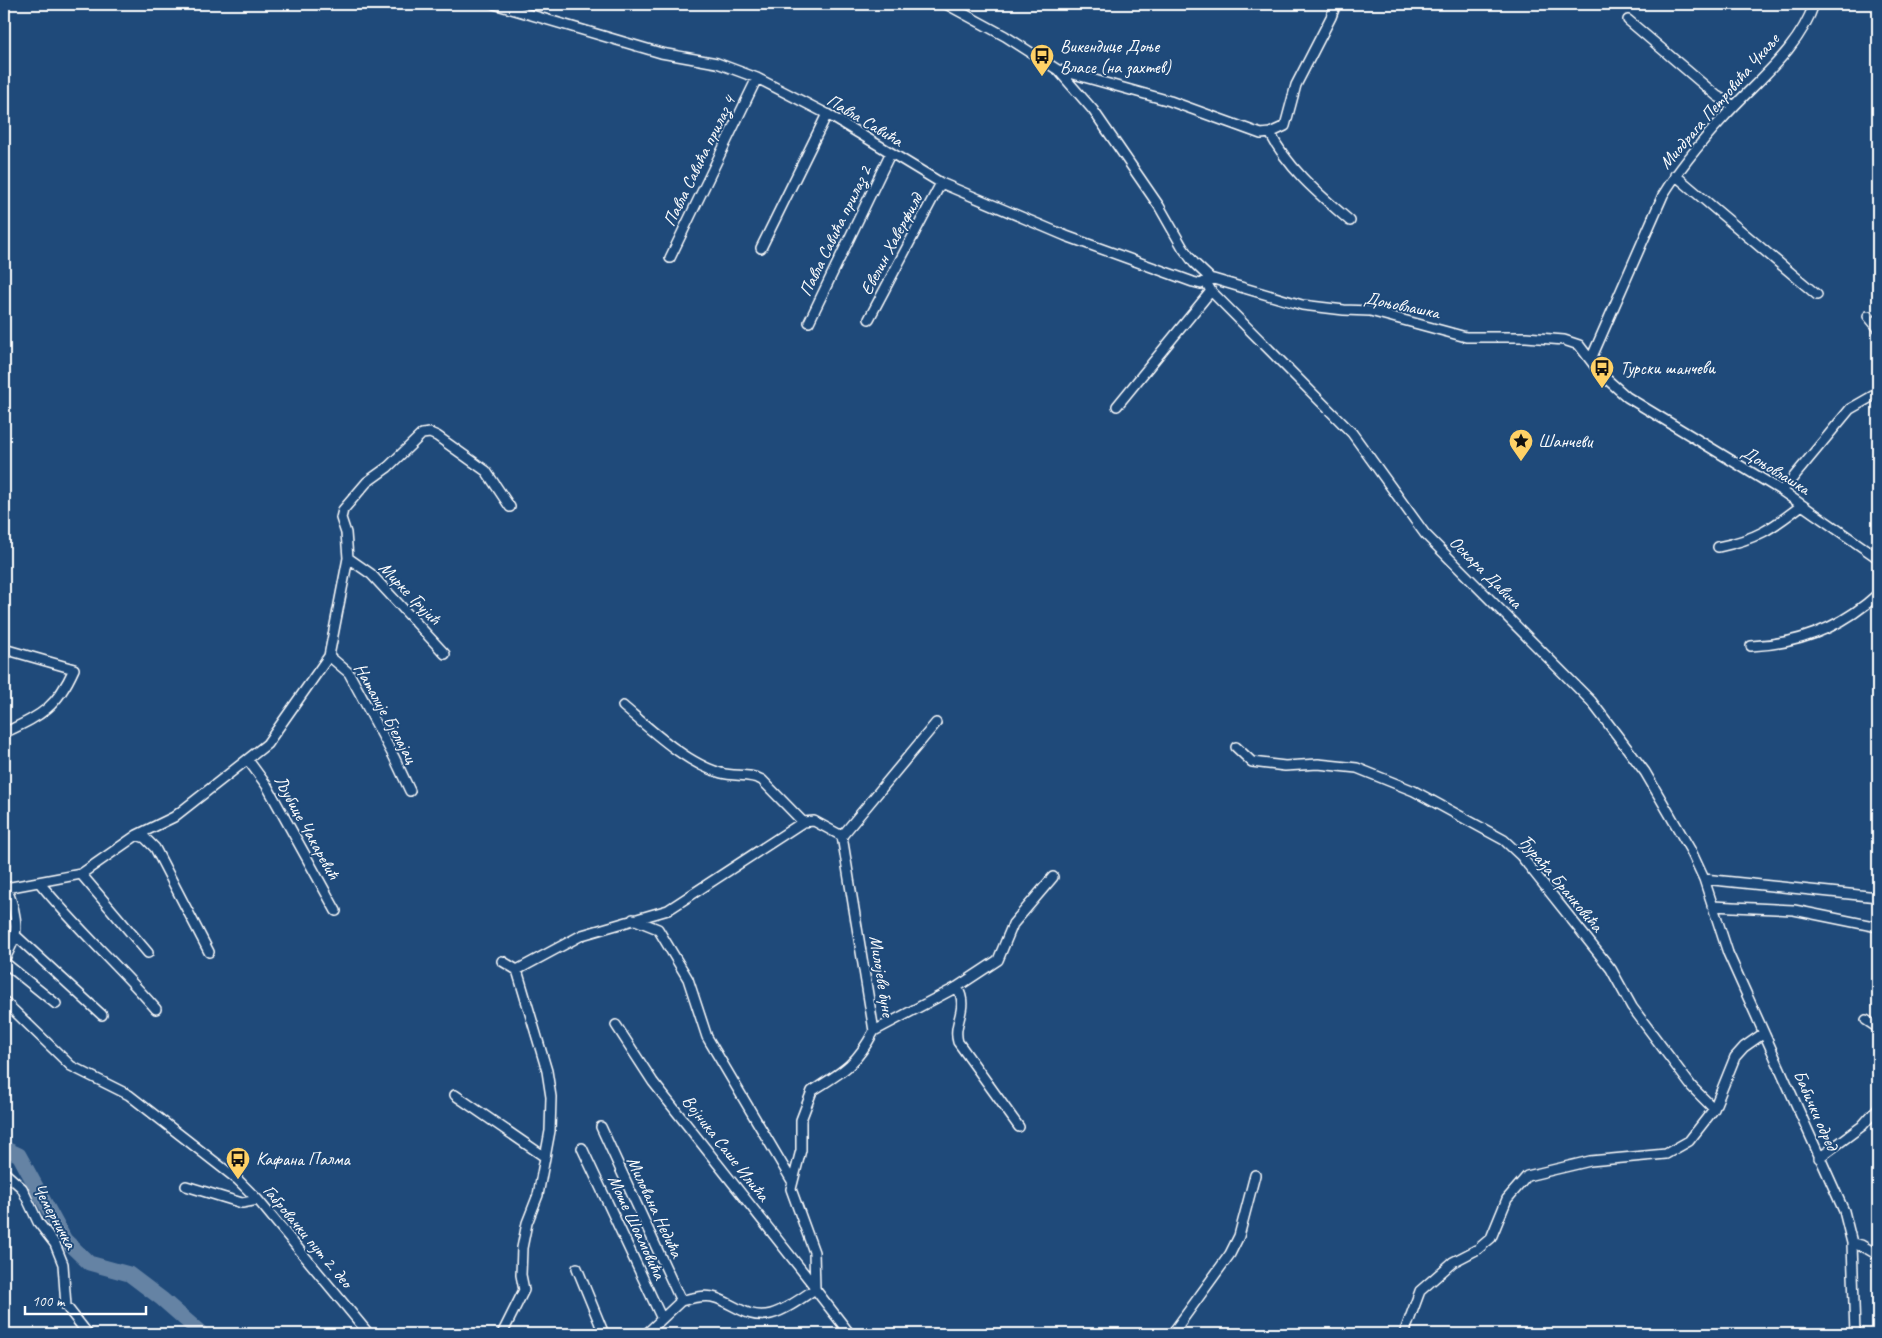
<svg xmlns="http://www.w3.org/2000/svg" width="1882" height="1338" viewBox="0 0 1882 1338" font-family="Caveat,sans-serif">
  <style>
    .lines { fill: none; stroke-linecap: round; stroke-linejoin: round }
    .river { stroke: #6583a4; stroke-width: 15 }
    .street-casing { stroke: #fff; stroke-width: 12 }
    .street { stroke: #1f4a7a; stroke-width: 9 }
    .labels { text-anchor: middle; stroke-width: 4; stroke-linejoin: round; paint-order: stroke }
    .poi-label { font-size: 18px; fill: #fff; stroke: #1f4a7a; text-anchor: start }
    .street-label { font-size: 18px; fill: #fff; stroke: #1f4a7a }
  </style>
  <rect width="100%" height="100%" fill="#1f4a7a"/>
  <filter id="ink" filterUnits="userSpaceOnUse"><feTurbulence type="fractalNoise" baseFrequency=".02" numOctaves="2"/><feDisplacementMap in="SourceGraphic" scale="10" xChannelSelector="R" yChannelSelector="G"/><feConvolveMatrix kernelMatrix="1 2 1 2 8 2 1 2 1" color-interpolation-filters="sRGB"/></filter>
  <g filter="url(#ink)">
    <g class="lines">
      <!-- river -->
      <path class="river" d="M 4,1148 L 19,1155 L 65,1240 L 89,1263 L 129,1274 L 162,1299 L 202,1334"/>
      <defs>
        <path id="street" d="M 494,4 L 661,53 L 717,63 L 757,78 L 827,114 L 941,183 L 1066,236 L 1193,282 L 1201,284 L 1209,279
          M 946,4 L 1005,36 L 1058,70 L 1093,110 L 1159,206 L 1183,248 L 1194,263 L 1210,278 L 1302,305 L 1344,310 L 1370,311 L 1466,337 L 1526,337 L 1564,340 L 1579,345 L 1601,374 L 1627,397 L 1782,491 L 1878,558
          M 1628,20 L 1717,96 L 1734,106
          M 1059,70 L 1170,101 L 1261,134 L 1270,133 L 1285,126 L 1296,85 L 1331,17 L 1336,4
          M 1270,133 C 1289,170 1320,195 1350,221
          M 1675,175 L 1817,295
          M 761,248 L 827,114
          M 670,258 L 757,78
          M 1206,282 L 1211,291 L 1352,433 L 1425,534 L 1591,701 L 1645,772 L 1691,851 L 1704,879 L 1728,953 L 1844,1211 L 1852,1243 L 1855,1334
          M 1868,316 L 1878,328
          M 869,319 L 941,183
          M 809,322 L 890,154
          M 1591,359 L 1663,195 C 1680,167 1702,141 1724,117 C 1755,82 1799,50 1814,4
          M 1117,406 L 1211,291
          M 1782,491 L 1850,409 L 1878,393
          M 1718,547 C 1757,539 1771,529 1802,505
          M 348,558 L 371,574 L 445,654
          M 1751,646 C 1800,644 1842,627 1878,594
          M 4,649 L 74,669 C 56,709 41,715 4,733
          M 329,656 L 349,673 L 394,757 L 410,791
          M 623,706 C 650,729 687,764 721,773 C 735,777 750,773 762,780 L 803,822
          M 1236,747 L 1252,762 L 1285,766 L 1318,764 L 1357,768 L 1414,791 L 1504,840 L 1521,856 L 1611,969 L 1632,1007 L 1692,1087 L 1714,1109
          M 248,760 L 267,786 L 336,911
          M 137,835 L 145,838 L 155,848 L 209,952
          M 842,836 L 936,723
          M 81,874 L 148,953
          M 1704,879 L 1878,897
          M 39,882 C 75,927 118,965 156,1009
          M 4,886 C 12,897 18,921 15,935 C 13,944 8,953 4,960
          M 6,888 L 81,874 L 137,835 L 174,817 L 267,744 L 329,656 L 348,558 L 346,533 L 341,518 L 343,510 L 367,482 L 388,467 L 422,434 L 430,433 L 437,436 L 486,471 L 510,507
          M 1712,906 L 1794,910 L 1878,927
          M 633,919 L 658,929 L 688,979 L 707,1037 L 792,1181
          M 15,935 L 102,1015
          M 502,961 L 517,970 L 582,935 L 668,910 L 803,822 L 814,821 L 842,836
          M 4,962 L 56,1004
          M 957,987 C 970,1009 952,1022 958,1042 L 1019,1127
          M 4,1001 L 71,1066 L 129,1095 L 238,1180 L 258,1200 L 369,1334
          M 1866,1020 L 1878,1028
          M 616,1025 L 653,1082 L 815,1287
          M 874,1031 L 957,987 L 998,960 L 1013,924 L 1053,877
          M 455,1095 L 545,1157
          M 601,1127 L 681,1301
          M 582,1148 L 662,1319
          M 1819,1158 L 1862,1126 L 1878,1108
          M 4,1172 L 22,1188 L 38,1222 L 55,1244 L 63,1264 L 66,1306 L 88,1334
          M 186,1186 L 242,1203 L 258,1200
          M 1852,1243 L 1861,1245 L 1878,1255
          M 577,1268 L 604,1334
          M 815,1289 L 814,1252 L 791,1189 L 801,1150 L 801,1120 L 812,1091 C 844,1071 856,1065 874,1031 L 842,836
          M 815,1289 L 850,1334
          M 502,1334 L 524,1290 L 521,1275 L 522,1248 L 527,1223 L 538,1195 L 550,1131 L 551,1097 L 547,1071 L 517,970
          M 646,1334 L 681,1301 C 691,1298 705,1294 716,1298 C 734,1304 749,1320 771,1314 C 786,1310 802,1298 815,1289
          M 1172,1334 L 1230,1254 L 1239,1236 L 1255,1175
          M 1404,1334 L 1420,1291 L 1453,1262 L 1478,1249 L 1491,1238 L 1507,1199 L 1527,1176 L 1590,1161 L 1666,1154 L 1689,1141 L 1714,1109 L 1735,1057 L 1744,1047 L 1764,1033"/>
      </defs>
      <!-- street casing -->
      <use href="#street" class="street-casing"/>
      <!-- street -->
      <use href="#street" class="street"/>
    </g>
  </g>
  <!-- icons -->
  <defs>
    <symbol id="bus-pin" viewBox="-11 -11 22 30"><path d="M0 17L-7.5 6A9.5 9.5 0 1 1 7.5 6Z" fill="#ffd166" stroke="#1f4a7a"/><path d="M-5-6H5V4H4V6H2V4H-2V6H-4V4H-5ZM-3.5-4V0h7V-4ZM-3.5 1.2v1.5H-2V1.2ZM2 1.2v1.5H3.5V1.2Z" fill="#111"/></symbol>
    <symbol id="sight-pin" viewBox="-11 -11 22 30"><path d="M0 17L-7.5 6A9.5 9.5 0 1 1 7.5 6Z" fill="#ffd166" stroke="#1f4a7a"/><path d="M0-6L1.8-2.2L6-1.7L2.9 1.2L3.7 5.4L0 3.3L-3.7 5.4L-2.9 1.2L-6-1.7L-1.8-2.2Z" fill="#111"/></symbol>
  </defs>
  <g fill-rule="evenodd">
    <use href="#bus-pin" x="1028" y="42" width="28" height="38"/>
    <use href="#bus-pin" x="1588" y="354" width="28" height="38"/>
    <use href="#sight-pin" x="1507" y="427" width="28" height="38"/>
    <use href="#bus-pin" x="224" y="1145" width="28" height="38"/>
  </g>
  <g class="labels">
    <!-- poi labels -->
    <g class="poi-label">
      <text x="1060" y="52">Викендице Доње<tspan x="1060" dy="21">Власе (на захтев)</tspan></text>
      <text x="1620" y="374">Турски шанчеви</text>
      <text x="1538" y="447">Шанчеви</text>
      <text x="256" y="1165">Кафана Палма</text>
    </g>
    <!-- street labels -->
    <g class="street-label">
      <text transform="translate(1719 101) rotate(-49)" y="6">Миодрага Петровића Чкаље</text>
      <text transform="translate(865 120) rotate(31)" y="6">Павла Савића</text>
      <text transform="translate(699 161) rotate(-64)" y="6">Павла Савића прилаз 4</text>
      <text transform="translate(835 231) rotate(-64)" y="6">Павла Савића прилаз 2</text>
      <text transform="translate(891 244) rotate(-62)" y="6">Евелин Хаверфилд</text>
      <text transform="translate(1402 305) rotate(12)" y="6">Доњовлашка</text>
      <text transform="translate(1776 470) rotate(32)" y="6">Доњовлашка</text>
      <text transform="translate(1486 572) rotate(45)" y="6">Оскара Давича</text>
      <text transform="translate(410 593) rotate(46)" y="6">Мирке Грујић</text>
      <text transform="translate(386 713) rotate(61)" y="6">Наталије Бјелајац</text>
      <text transform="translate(307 827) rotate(61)" y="6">Љубице Чакаревић</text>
      <text transform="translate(1561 883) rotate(50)" y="6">Ђурађа Бранковића</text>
      <text transform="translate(882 976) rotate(81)" y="6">Милојеве буне</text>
      <text transform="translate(1816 1110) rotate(66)" y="6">Бабички одред</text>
      <text transform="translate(726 1148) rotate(52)" y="6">Војника Саше Илића</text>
      <text transform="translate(655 1207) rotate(65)" y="6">Милована Недића</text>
      <text transform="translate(55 1216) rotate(61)" y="6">Чемерничка</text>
      <text transform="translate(637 1227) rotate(65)" y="6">Моше Шоамовића</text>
      <text transform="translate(308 1236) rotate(50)" y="6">Габровачки пут 2. део</text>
    </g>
  </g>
  <!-- margin -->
  <rect width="1882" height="1338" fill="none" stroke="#1f4a7a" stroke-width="20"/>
  <rect x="10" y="10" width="1862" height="1318" fill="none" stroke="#fff" stroke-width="2" filter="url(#ink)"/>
  <!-- scale -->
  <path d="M25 1306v8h121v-8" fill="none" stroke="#ffffff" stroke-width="2.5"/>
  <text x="32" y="1306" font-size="15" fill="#ffffff" stroke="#1f4a7a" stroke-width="4" paint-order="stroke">100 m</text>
</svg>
